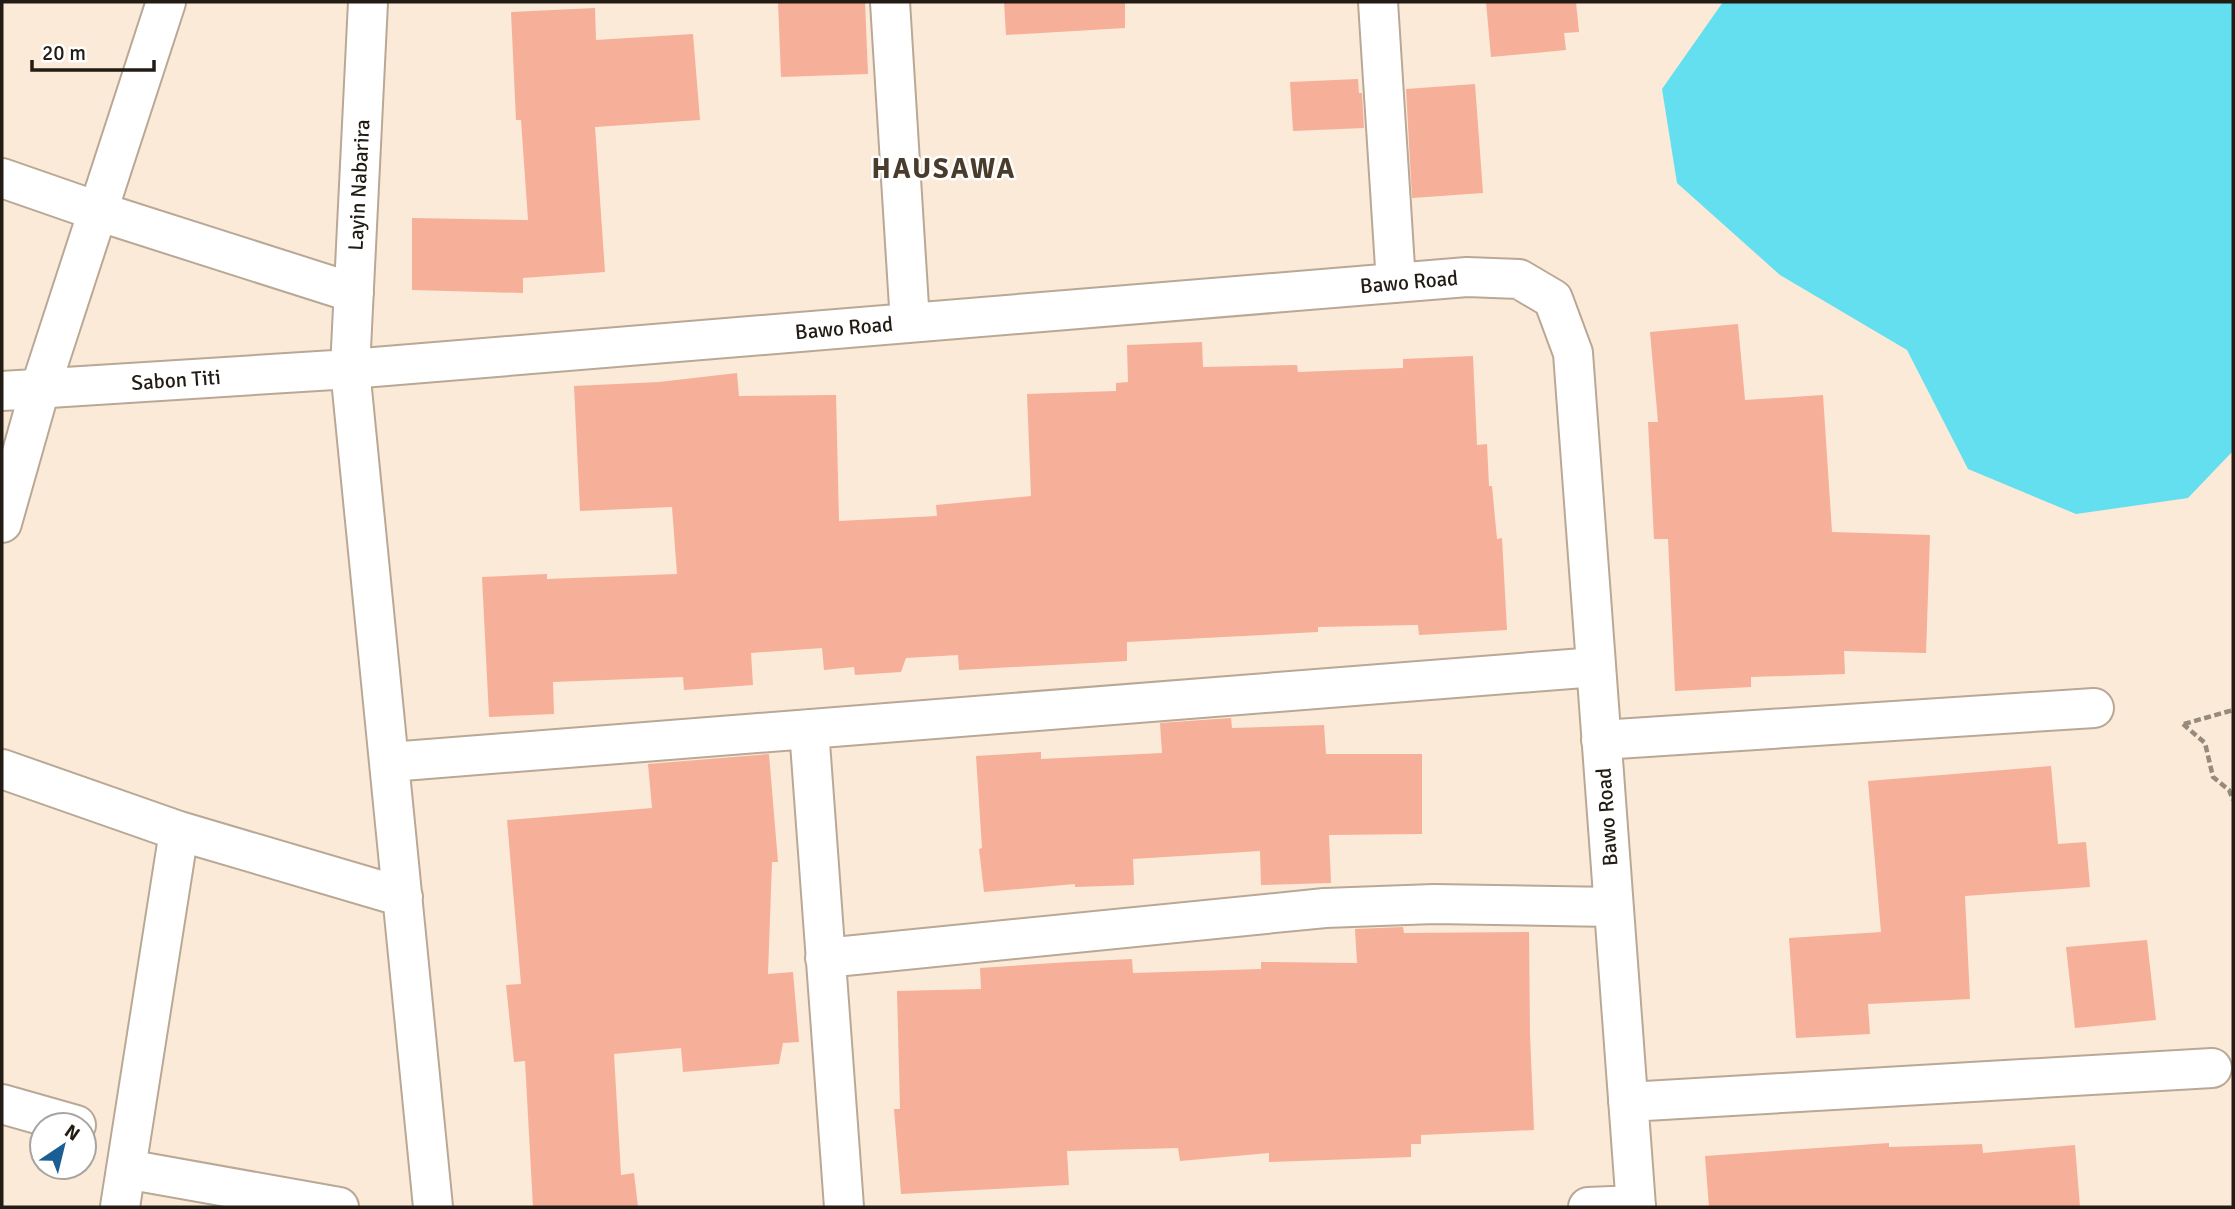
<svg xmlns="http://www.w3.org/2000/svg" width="2235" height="1209" viewBox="0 0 2235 1209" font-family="Signika,sans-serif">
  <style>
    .water { fill: #63dfef }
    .building { fill: #f6af99 }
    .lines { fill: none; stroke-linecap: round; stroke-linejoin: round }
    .minor-casing { stroke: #b9a896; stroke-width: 42 }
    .path { stroke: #968a7d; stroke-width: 4.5; stroke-dasharray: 7 3.5; stroke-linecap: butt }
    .minor { stroke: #fff; stroke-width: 38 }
    .labels { text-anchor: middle; stroke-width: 5; stroke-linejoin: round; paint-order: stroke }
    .street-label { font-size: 21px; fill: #221c15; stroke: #fff }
    .district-label { font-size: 28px; font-weight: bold; letter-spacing: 2px; fill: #4a3c2c; stroke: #fff }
  </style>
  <rect width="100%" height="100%" fill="#fbead7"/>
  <!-- water -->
  <path class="water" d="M 1723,2 L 2233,2 L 2233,451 L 2188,498 L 2076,514 L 1968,469 L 1907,350 L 1780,275 L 1677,183 L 1662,89 Z"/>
  <!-- building -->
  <path class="building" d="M 778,2 L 865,2 L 868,74 L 781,77 Z
    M 1004,2 L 1125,2 L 1125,28 L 1006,35 Z
    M 1486,2 L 1576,2 L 1579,32 L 1564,33 L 1566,50 L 1491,57 Z
    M 595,8 L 596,40 L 693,34 L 700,120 L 595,127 L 605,272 L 523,278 L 523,293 L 412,290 L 412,218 L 528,220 L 521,120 L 516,120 L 511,12 Z
    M 1358,79 L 1359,93 L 1362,93 L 1364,128 L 1293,131 L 1290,82 Z
    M 1475,84 L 1483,193 L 1412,198 L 1406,89 Z
    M 1738,324 L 1745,400 L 1823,395 L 1832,532 L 1930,535 L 1926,653 L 1844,651 L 1845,674 L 1751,677 L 1751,687 L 1675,691 L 1668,539 L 1654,539 L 1648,422 L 1658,422 L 1650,332 Z
    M 1202,342 L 1203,367 L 1297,365 L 1298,372 L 1403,368 L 1403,359 L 1473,356 L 1477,445 L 1487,444 L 1489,486 L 1492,486 L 1497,539 L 1502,538 L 1507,630 L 1419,635 L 1418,625 L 1318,627 L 1318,632 L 1127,642 L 1127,661 L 959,670 L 958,655 L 906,658 L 901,672 L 855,675 L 854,667 L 824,670 L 822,648 L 751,653 L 753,685 L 684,690 L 683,677 L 553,682 L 554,714 L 489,717 L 482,577 L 547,574 L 547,579 L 677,574 L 672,507 L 580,511 L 574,386 L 659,382 L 737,373 L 739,396 L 836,395 L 839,521 L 937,516 L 936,505 L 1031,496 L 1027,394 L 1116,391 L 1116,383 L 1128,382 L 1127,345 Z
    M 1231,718 L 1232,728 L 1324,725 L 1326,754 L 1422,754 L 1422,834 L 1329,835 L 1331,883 L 1261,885 L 1260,851 L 1133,859 L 1134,885 L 1075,887 L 1075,884 L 984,892 L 979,849 L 982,848 L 976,756 L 1041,752 L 1041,759 L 1162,753 L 1160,723 Z
    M 769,754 L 778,862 L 772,862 L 768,974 L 793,972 L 799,1042 L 783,1043 L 779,1064 L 683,1072 L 681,1048 L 614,1054 L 621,1175 L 634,1173 L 638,1207 L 533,1207 L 525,1061 L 514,1062 L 506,985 L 521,984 L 507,820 L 652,808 L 648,764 Z
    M 2051,766 L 2058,844 L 2086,842 L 2090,887 L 1965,896 L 1970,999 L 1868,1004 L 1870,1034 L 1796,1038 L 1789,938 L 1881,932 L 1868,781 Z
    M 1403,927 L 1404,933 L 1529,932 L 1530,1034 L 1534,1130 L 1421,1135 L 1421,1144 L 1411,1144 L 1411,1157 L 1269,1162 L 1269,1153 L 1180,1161 L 1178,1148 L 1067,1151 L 1069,1185 L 901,1194 L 894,1109 L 900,1109 L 897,991 L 981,989 L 980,968 L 1070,962 L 1132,959 L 1133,973 L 1261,969 L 1261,962 L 1357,963 L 1355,929 Z
    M 2147,940 L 2156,1020 L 2075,1028 L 2066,947 Z
    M 1889,1143 L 1889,1147 L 1982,1144 L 1983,1153 L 2075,1145 L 2080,1207 L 1709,1207 L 1705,1156 Z"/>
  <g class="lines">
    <defs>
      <path id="minor" d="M 368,2 L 350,369 L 433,1207
        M 890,2 L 910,323
        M 1378,2 L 1396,283
        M 2,178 L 97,211 L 354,293
        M 2,391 L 350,369 L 1467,277 L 1519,279 L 1553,299 L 1573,353 L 1636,1207
        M 2,523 L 40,389 L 166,2
        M 809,729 L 844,1207
        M 1601,740 L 2094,708
        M 390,762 L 1596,667
        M 2,769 L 179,831 L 120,1207
        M 179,831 L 403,897
        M 825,958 L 1325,908 L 1434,904 L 1614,907
        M 1628,1102 L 2212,1068
        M 2,1104 L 76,1125
        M 126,1169 L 339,1207
        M 1588,1207 L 1636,1205"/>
    </defs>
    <!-- minor casing -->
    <use href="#minor" class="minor-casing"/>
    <!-- path -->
    <path class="path" d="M 2183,724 L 2205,743 L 2213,777 L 2229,790 L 2233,800
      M 2184,724 L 2233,710"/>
    <!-- minor -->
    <use href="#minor" class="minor"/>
  </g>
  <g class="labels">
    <!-- street labels -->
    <g class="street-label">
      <text transform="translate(359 185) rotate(-87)" y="7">Layin Nabarira</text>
      <text transform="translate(1409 282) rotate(-5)" y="7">Bawo Road</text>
      <text transform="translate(844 328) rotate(-5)" y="7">Bawo Road</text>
      <text transform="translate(176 380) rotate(-4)" y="7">Sabon Titi</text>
      <text transform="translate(1607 817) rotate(-94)" y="7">Bawo Road</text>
    </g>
    <!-- district labels -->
    <g class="district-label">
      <text x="944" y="178">HAUSAWA</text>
    </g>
  </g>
  <!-- border -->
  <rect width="2235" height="1209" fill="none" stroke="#221c15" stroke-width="7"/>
  <!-- north arrow -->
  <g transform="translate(63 1146) rotate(35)"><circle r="33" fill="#ffffff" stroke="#a7a4a1" stroke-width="2"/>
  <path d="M0-5L12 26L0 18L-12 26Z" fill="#1a5e93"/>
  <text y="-10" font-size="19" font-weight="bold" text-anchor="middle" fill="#221c15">N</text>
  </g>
  <!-- scale -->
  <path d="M32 60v10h122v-10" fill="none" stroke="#221c15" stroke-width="3.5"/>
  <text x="42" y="60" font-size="21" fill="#221c15" stroke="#ffffff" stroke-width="5" paint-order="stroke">20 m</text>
</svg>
